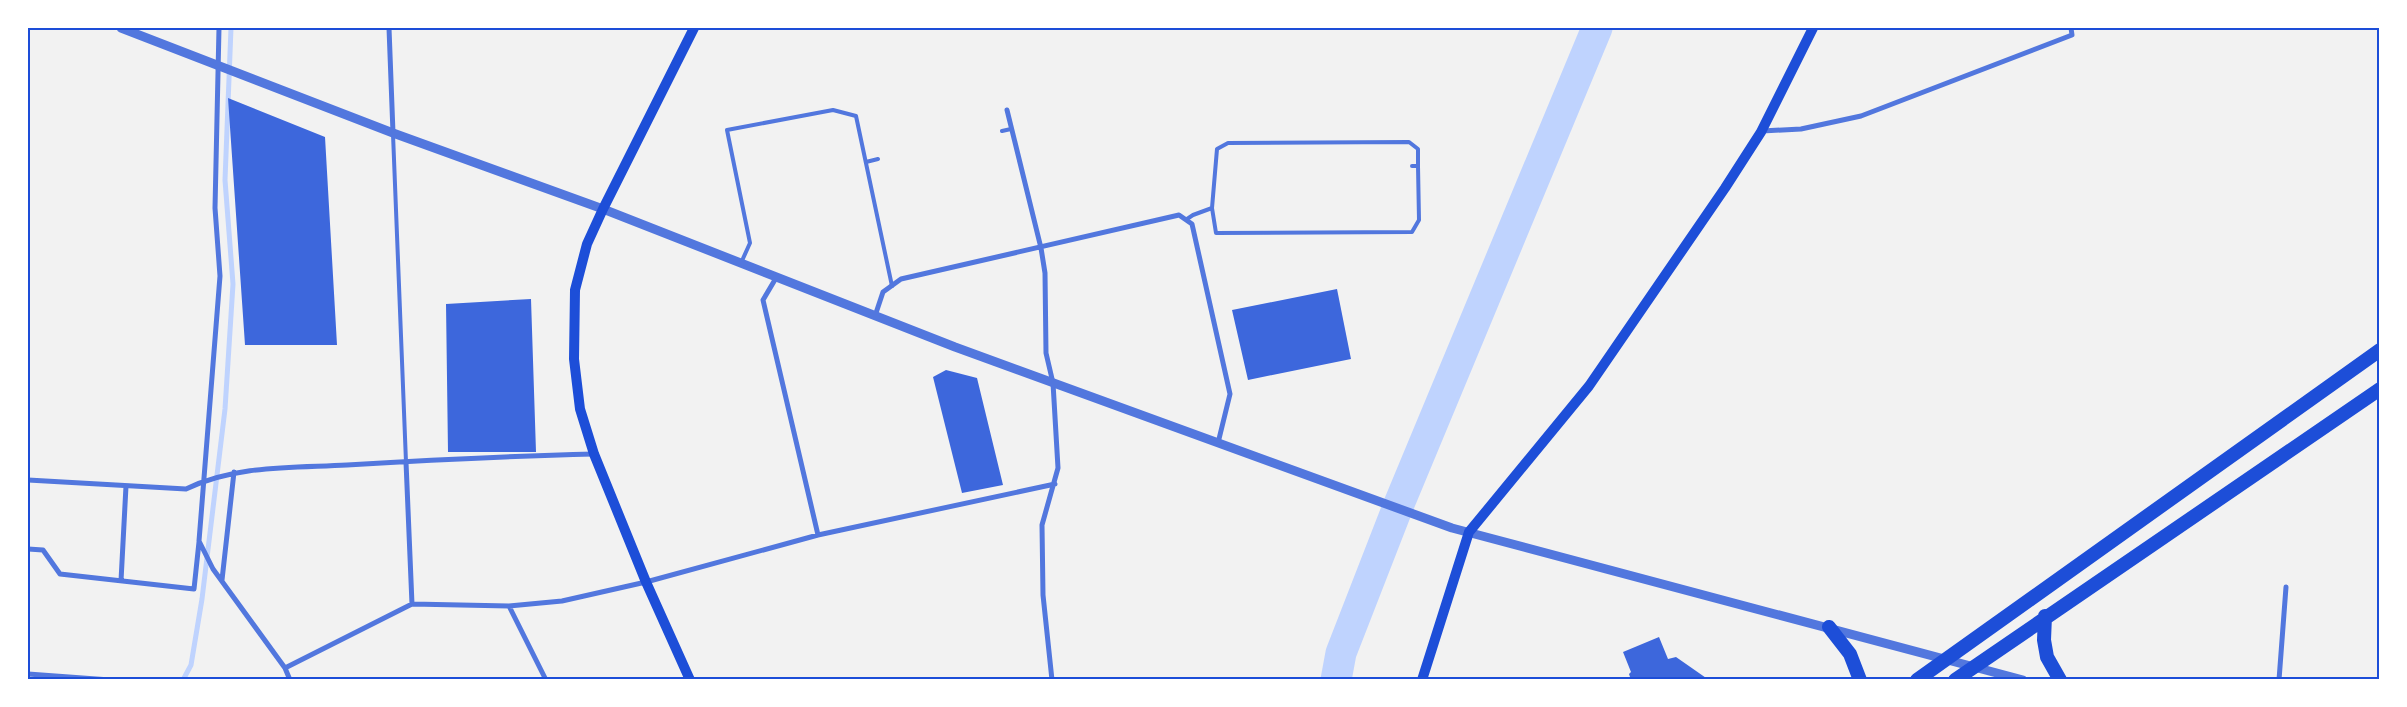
<svg xmlns="http://www.w3.org/2000/svg" width="2407" height="707" viewBox="0 0 2407 707" font-family="'Public Sans',sans-serif">
  <style>
    .lines { fill: none; stroke-linecap: round; stroke-linejoin: round }
    .stream { stroke: #bfd3fe; stroke-width: 5 }
    .river { stroke: #bfd3fe; stroke-width: 31 }
    .building { fill: #3d67dc }
    .service { stroke: #5277de; stroke-width: 4 }
    .minor { stroke: #5277de; stroke-width: 5 }
    .tertiary { stroke: #5277de; stroke-width: 9 }
    .secondary { stroke: #1d4ed8; stroke-width: 10 }
    .trunk { stroke: #1d4ed8; stroke-width: 14 }
    .neatline { fill: none; stroke: #1d4ed8; stroke-width: 2 }
  </style>
  <rect width="100%" height="100%" fill="#f2f2f2"/>
  <g class="lines">
    <!-- stream -->
    <path class="stream" d="M 183,680 L 191,665 L 202,599 L 225,409 L 233,284 L 225,180 L 231,28"/>
    <!-- river -->
    <path class="river" d="M 1336,680 L 1341,653 L 1399,504 L 1597,28"/>
  </g>
  <!-- building -->
  <path class="building" d="M 228,98 L 325,137 L 337,345 L 245,345 Z
    M 1337,289 L 1351,359 L 1248,380 L 1232,310 Z
    M 531,299 L 536,452 L 448,452 L 446,304 Z
    M 946,370 L 977,378 L 1003,485 L 962,493 L 933,377 Z
    M 1659,637 L 1668,659 L 1676,657 L 1709,680 L 1631,680 L 1629,674 L 1631,672 L 1623,652 Z"/>
  <g class="lines">
    <!-- service -->
    <path class="service" d="M 1002,131 L 1011,129
      M 393,134 L 406,462
      M 866,162 L 878,159
      M 1212,208 L 1217,149 L 1228,143 L 1409,142 L 1418,149 L 1418,166
      M 1187,219 L 1193,215 L 1212,208 L 1216,233 L 1412,232 L 1419,220 L 1418,166 L 1412,166
      M 741,263 L 750,243 L 727,130 L 833,110 L 856,116 L 892,286"/>
    <!-- minor -->
    <path class="minor" d="M 219,28 L 215,208 L 220,276 L 199,541 L 213,569 L 285,668 L 290,680
      M 389,28 L 393,133
      M 1007,110 L 1041,248 L 1045,273 L 1046,353 L 1053,383 L 1058,468 L 1042,525 L 1043,595 L 1052,680
      M 1762,131 L 1801,129 L 1861,116 L 2072,35 L 2071,28
      M 776,278 L 763,300 L 818,535
      M 875,316 L 883,292 L 901,279 L 1179,215 L 1192,224 L 1230,394 L 1218,443
      M 28,480 L 186,489 C 236,465 292,468 347,465 C 429,460 511,456 594,454
      M 28,549 L 43,550 L 60,574 L 194,589 L 199,542
      M 222,580 L 234,472
      M 121,581 L 126,486
      M 412,604 L 509,606 L 562,601 L 646,582 L 818,535 L 1055,484
      M 509,606 L 546,680
      M 285,668 L 412,604 L 406,462
      M 28,674 L 110,680
      M 2279,680 L 2286,587"/>
    <!-- tertiary -->
    <path class="tertiary" d="M 121,28 L 393,133 L 603,209 L 955,347 L 1452,528 L 2023,680"/>
    <!-- secondary -->
    <path class="secondary" d="M 690,680 L 646,582 L 594,454 L 580,409 L 574,359 L 575,290 L 587,244 L 603,209 L 694,28
      M 1422,680 L 1469,532 L 1589,386 L 1725,188 L 1761,132 L 1813,28"/>
    <!-- trunk -->
    <path class="trunk" d="M 2045,616 L 2044,640 L 2047,657 L 2060,680
      M 1829,627 L 1850,654 L 1860,680
      M 1917,680 L 2380,350
      M 1955,680 L 2380,389"/>
  </g>
  <!-- border -->
  <rect width="2407" height="707" fill="none" stroke="#ffffff" stroke-width="58"/>
  <rect x="29" y="29" width="2349" height="649" class="neatline"/>
</svg>
